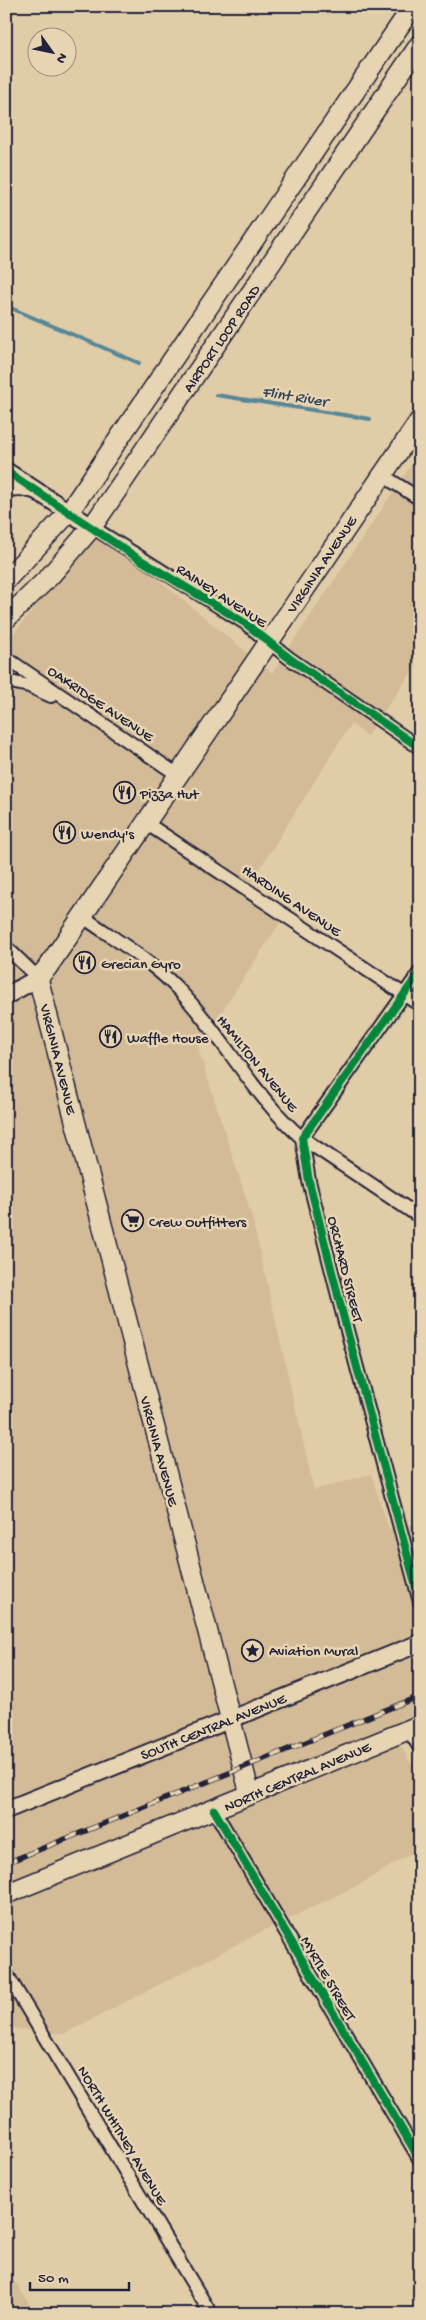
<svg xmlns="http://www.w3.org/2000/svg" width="426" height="2320" viewBox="0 0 426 2320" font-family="'Gochi Hand',sans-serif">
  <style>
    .built { fill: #d3bb98 }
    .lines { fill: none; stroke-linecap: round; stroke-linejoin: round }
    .stream { stroke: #578797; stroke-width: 4 }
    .minor-casing { stroke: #22223b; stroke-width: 16 }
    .tertiary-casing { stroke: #22223b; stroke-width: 20 }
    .secondary-casing { stroke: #22223b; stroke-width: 22 }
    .minor { stroke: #e6d4b2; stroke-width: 12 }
    .tertiary { stroke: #e6d4b2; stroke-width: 16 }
    .secondary { stroke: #e6d4b2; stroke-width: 19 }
    .rail-casing { stroke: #22223b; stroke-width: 5.5 }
    .rail { stroke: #e6d4b2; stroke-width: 4; stroke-dasharray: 11; stroke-linecap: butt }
    .cycleway-casing { stroke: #e6d4b2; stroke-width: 11 }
    .cycleway { stroke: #00873e; stroke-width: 8 }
    .labels { text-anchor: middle; stroke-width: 5; stroke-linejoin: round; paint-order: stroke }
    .street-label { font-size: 15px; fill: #22223b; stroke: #e6d4b2 }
    .poi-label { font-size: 15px; fill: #22223b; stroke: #e6d4b2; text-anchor: start }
    .water-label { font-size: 16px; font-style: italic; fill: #34445a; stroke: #e6d4b2 }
  </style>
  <rect width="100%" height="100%" fill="#e1cca8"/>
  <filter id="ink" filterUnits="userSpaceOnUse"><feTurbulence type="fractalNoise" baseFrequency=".02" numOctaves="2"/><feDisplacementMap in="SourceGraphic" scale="10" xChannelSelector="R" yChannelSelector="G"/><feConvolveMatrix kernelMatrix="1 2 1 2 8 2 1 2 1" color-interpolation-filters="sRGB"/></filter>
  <g filter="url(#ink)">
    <!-- built -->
    <path class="built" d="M 420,452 L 420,660 L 367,736 L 351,724 L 250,884 L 289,909 L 198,1048 L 252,1217 L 314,1490 L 371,1474 L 389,1529 L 420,1523 L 420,1735 L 399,1743 L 420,1778 L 420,1848 L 360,1884 L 251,1937 L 64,2034 L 11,2028 L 6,2031 L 6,643 L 98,530 L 272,673 Z
      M 6,2268 L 36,2314 L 6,2314 Z"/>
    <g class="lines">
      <!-- stream -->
      <path class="stream" d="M 6,306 L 139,363
        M 216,395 L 370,419"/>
      <defs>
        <path id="minor" d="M 382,475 L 420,499
          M 6,490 L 20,489 L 34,492
          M 92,527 L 245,623 L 289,658 L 420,748
          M 6,658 L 178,775
          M 6,681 L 29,686 L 51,696
          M 146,823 L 420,1005
          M 82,916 C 114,939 150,960 177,988 C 223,1035 252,1095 302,1138 L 420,1217
          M 6,947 L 38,978
          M 420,972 L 302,1138 L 309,1181 L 344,1319 L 420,1602
          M 408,1729 L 420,1748
          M 214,1810 L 420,2160
          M 6,1973 L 211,2314"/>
        <path id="tertiary" d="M 6,471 L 92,527
          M 6,996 L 38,978
          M 6,1810 L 420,1643"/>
        <path id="secondary" d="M 6,580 L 69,512 L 413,6
          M 6,619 L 50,576 L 92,527 L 420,44
          M 250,1794 L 38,978 L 47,968 L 420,420
          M 6,1894 L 420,1725"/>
      </defs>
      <!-- minor casing -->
      <use href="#minor" class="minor-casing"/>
      <!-- tertiary casing -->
      <use href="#tertiary" class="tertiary-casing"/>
      <!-- secondary casing -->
      <use href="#secondary" class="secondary-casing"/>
      <!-- minor -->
      <use href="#minor" class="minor"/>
      <!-- tertiary -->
      <use href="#tertiary" class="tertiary"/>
      <!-- secondary -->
      <use href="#secondary" class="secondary"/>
      <defs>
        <path id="rail" d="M 6,1863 L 420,1696"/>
      </defs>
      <!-- rail casing -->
      <use href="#rail" class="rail-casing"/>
      <!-- rail -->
      <use href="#rail" class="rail"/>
      <defs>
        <path id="cycleway" d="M 6,471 L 139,559 L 245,623 L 289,658 L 420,748
          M 420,972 L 302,1138 L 309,1181 L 344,1319 L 420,1602
          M 214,1810 L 420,2160"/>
      </defs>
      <!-- cycleway casing -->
      <use href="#cycleway" class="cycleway-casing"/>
      <!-- cycleway -->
      <use href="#cycleway" class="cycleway"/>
    </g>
  </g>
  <!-- icons -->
  <defs>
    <symbol id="restaurant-ring" viewBox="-11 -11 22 22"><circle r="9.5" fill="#e6d4b2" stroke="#22223b" stroke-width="1.5"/><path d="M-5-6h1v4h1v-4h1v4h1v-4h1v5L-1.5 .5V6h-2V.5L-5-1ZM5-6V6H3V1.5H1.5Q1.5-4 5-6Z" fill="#22223b"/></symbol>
    <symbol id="supermarket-ring" viewBox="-11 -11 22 22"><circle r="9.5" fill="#e6d4b2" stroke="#22223b" stroke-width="1.5"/><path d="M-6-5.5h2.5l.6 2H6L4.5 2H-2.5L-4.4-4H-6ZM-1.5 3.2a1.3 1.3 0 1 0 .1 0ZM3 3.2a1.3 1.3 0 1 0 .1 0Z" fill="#22223b"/></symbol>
    <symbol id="sight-ring" viewBox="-11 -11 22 22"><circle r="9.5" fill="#e6d4b2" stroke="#22223b" stroke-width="1.5"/><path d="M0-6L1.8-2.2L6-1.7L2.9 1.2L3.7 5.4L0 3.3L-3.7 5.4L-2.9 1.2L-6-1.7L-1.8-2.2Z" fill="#22223b"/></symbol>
  </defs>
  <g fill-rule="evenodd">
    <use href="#restaurant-ring" x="112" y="780" width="25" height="25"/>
    <use href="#restaurant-ring" x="52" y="820" width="25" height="25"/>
    <use href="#restaurant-ring" x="72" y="950" width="25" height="25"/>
    <use href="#restaurant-ring" x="98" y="1024" width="25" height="25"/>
    <use href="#supermarket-ring" x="120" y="1208" width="25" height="25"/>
    <use href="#sight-ring" x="240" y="1638" width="25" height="25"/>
  </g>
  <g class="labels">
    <!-- street labels -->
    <g class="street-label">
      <text transform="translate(221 338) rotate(-56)" y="5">AIRPORT LOOP ROAD</text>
      <text transform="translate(321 564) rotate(-56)" y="5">VIRGINIA AVENUE</text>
      <text transform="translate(222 595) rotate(33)" y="5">RAINEY AVENUE</text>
      <text transform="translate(101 703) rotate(34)" y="5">OAKRIDGE AVENUE</text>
      <text transform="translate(292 900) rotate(34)" y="5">HARDING AVENUE</text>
      <text transform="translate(59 1059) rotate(76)" y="5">VIRGINIA AVENUE</text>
      <text transform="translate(258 1063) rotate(51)" y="5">HAMILTON AVENUE</text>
      <text transform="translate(346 1269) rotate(76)" y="5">ORCHARD STREET</text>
      <text transform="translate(160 1451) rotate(75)" y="5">VIRGINIA AVENUE</text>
      <text transform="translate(213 1726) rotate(-22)" y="5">SOUTH CENTRAL AVENUE</text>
      <text transform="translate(297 1776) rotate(-23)" y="5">NORTH CENTRAL AVENUE</text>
      <text transform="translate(329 1978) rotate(60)" y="5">MYRTLE STREET</text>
      <text transform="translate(123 2135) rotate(59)" y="5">NORTH WHITNEY AVENUE</text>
    </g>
    <!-- poi labels -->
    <g class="poi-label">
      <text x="140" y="798">Pizza Hut</text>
      <text x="81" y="838">Wendy's</text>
      <text x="101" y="968">Grecian Gyro</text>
      <text x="127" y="1042">Waffle House</text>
      <text x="149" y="1226">Crew Outfitters</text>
      <text x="269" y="1655">Aviation Mural</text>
    </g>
    <!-- water labels -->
    <g class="water-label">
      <text transform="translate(295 395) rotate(9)" y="6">Flint River</text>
    </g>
  </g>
  <!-- margin -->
  <rect width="426" height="2320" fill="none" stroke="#e6d4b2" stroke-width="25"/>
  <rect x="12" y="12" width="401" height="2295" fill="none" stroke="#22223b" stroke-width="2" filter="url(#ink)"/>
  <!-- north arrow -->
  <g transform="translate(52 52) rotate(123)"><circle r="24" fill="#e6d4b2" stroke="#988d82"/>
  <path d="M0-4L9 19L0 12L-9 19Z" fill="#22223b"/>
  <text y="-8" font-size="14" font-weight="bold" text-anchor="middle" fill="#22223b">N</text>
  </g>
  <!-- scale -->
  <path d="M30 2282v8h99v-8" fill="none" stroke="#22223b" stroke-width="2.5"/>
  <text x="38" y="2282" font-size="15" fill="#22223b" stroke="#e6d4b2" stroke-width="4" paint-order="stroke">50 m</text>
</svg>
